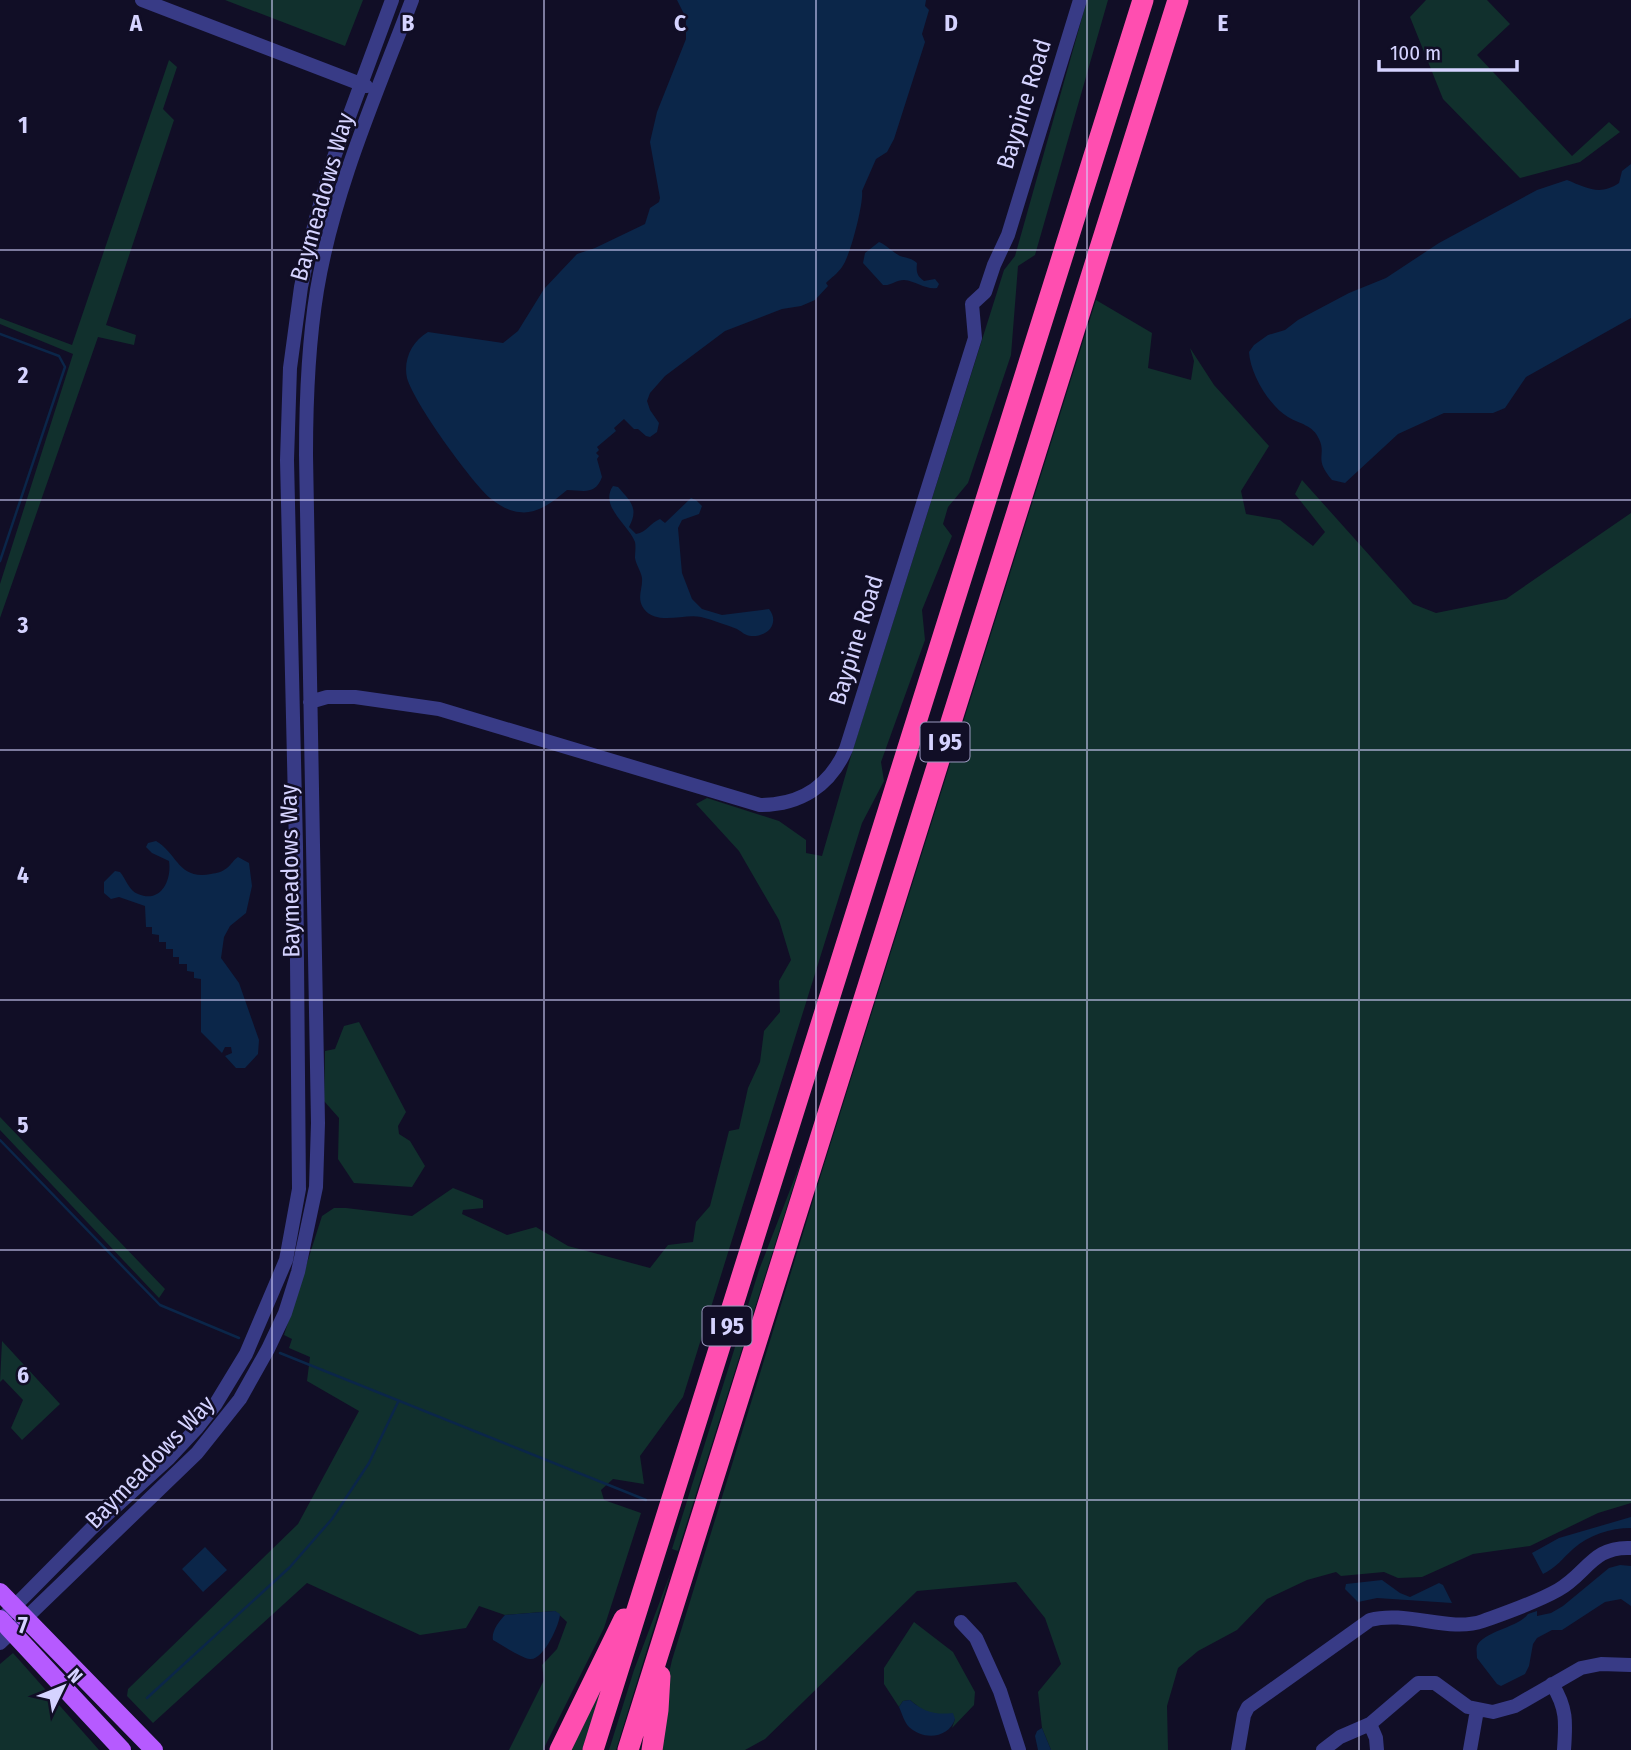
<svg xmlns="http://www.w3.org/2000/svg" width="1631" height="1750" viewBox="0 0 1631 1750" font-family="'Fira Sans Condensed',sans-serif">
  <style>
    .green { fill: #11302d }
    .water { fill: #0b2649 }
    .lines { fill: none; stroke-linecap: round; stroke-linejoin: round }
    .stream { stroke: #0b2649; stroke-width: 2.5 }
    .minor { stroke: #383b86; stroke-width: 14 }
    .major { stroke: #b65aff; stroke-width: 18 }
    .highway { stroke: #ff4eb0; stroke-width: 21 }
    .grid { fill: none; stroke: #d5d3ff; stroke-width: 2; stroke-opacity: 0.55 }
    .labels { text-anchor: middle; stroke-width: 5; stroke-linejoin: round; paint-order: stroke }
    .shield { fill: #110e26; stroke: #9a98be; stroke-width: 2 }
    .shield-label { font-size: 23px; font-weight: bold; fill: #d5d3ff }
    .street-label { font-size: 24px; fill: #d5d3ff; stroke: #110e26 }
    .grid-label { font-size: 23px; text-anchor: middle; font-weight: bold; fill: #d5d3ff; stroke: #110e26; stroke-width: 5; stroke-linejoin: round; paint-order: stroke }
  </style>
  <rect width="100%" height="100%" fill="#110e26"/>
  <!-- green -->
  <path class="green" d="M 225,0 L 363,0 L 345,46 Z
    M 1087,0 L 1108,0 L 1035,255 L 1018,266 L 1011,355 L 968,483 L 948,507 L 943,524 L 952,536 L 922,610 L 925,640 L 881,762 L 884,781 L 862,823 L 683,1397 L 640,1456 L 644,1484 L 613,1479 L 601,1490 L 604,1500 L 641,1513 L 604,1628 L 543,1750 L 509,1750 L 544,1680 L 542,1665 L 557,1649 L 567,1622 L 555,1611 L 505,1615 L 479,1606 L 466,1628 L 420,1635 L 307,1583 L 153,1723 L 127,1696 L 128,1689 L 298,1524 L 359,1411 L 307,1381 L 310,1357 L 289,1348 L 292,1339 L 284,1335 L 322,1216 L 334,1208 L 346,1208 L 412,1216 L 453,1188 L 483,1200 L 483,1208 L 463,1210 L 462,1214 L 507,1235 L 536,1227 L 568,1246 L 650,1268 L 668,1245 L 693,1242 L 696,1222 L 710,1206 L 729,1131 L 739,1129 L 748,1088 L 760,1062 L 764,1031 L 780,1012 L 779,981 L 791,960 L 779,920 L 739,851 L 696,804 L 707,798 L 779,821 L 806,840 L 806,853 L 822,856 L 853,749 L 1004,270 L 1015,256 Z
    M 1426,0 L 1487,0 L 1510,24 L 1477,55 L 1572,156 L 1609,122 L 1620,132 L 1580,162 L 1520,178 L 1443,99 L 1410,17 Z
    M 169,60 L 177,67 L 163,109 L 174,120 L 106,325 L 136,335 L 134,345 L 98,337 L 0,618 L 0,584 L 73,354 L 0,324 L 0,318 L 72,345 Z
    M 1096,300 L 1152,333 L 1148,368 L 1191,380 L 1194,361 L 1190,348 L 1214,385 L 1269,446 L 1241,491 L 1246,514 L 1280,520 L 1313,546 L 1325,532 L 1295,494 L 1302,480 L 1413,604 L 1436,613 L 1506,599 L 1631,513 L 1631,1503 L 1598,1513 L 1530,1546 L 1473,1554 L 1422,1577 L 1398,1578 L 1384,1572 L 1341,1576 L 1336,1572 L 1307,1580 L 1267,1599 L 1237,1630 L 1198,1651 L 1178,1668 L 1167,1706 L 1168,1750 L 1051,1750 L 1042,1728 L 1038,1692 L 1061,1664 L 1045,1618 L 1016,1582 L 917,1591 L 765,1739 L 745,1750 L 655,1750 L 662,1704 L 672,1660 L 823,1168 Z
    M 359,1022 L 406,1112 L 398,1126 L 399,1134 L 410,1141 L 425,1166 L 412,1187 L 354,1183 L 338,1159 L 339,1118 L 324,1101 L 325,1051 L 335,1049 L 344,1026 Z
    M 0,1117 L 165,1289 L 159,1298 L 0,1130 Z
    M 802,1159 L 678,1551 L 672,1549 L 759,1270 Z
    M 2,1341 L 60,1404 L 22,1440 L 11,1428 L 23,1400 L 3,1379 L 0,1382 Z
    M 671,1572 L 616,1750 L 609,1750 L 634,1670 Z
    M 914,1622 L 953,1652 L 975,1692 L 974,1705 L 952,1728 L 955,1719 L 925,1712 L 910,1700 L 903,1701 L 899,1707 L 884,1684 L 884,1668 Z
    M 13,1653 L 99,1750 L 0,1750 L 0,1664 Z
    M 596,1694 L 600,1695 L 582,1750 L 569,1750 Z"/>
  <!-- water -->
  <path class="water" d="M 677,0 L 926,0 L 925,6 L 929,10 L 922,34 L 925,42 L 894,139 L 887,152 L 876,159 L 862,191 C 864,202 850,257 842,267 C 838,273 831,278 826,283 L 828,286 L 815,300 L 801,306 L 782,309 L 725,331 L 665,376 L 650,393 L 647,401 L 650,410 L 659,423 L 657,432 L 650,437 L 646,436 L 638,429 L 634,429 L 624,419 L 614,428 L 616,431 L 597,447 L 599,450 L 596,453 L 599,456 L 597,459 L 602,477 C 595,496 583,490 567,490 C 554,501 537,515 519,512 C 509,511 498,505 490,498 C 470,480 414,403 407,378 C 403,360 412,341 428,332 L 503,343 L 518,331 L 544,289 L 577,254 L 595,248 L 645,224 L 650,208 L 659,202 L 660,198 L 650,142 L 657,112 L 686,39 L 686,18 Z
    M 1631,164 L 1631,318 L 1526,377 L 1505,408 L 1493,413 L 1444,413 L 1398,434 L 1345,483 L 1332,480 C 1313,458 1327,456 1319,439 C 1313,425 1300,424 1288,417 C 1269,406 1250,373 1249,352 L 1254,345 L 1268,335 L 1285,330 L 1298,320 L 1349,293 L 1386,278 L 1439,243 L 1537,190 L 1567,180 C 1587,188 1600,196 1619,183 L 1622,171 Z
    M 879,242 C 887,245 892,252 900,256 C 907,258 911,258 917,263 C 916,272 917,276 924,281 L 935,279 L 939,284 L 937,288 C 926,290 916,281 904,280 C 896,280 891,286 883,285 L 863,263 L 865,253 Z
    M 613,486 L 618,487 C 631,502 639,508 629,527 L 636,534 C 647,532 650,523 660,519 L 665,523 L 691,498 L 696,500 L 702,506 L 699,514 L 682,520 L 678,528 L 682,573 L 692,599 L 702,609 L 722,615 L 769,609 C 780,623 768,637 751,636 C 746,636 742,632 737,629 C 726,625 713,620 701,617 C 685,613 657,626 644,609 C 636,598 643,589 642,578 C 641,571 636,565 635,558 C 635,553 636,547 635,542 C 628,524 599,506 613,486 Z
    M 156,841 C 178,854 178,880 211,874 C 217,873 222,872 227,868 C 232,864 233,860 238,857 L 249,863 L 252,886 L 246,913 L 230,926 L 224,937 L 221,958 L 239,983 L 259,1040 L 258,1054 L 245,1068 L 236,1068 L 225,1056 L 232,1053 L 231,1047 L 225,1047 L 222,1053 L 201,1032 L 201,979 L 194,978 L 194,972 L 187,971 L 187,964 L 179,964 L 179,957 L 173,957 L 173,949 L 166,949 L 166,942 L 159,942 L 159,935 L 152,934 L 152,927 L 146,927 L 145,906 L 119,897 L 111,899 L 104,893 L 104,882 L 115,871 L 120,872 C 126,879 129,891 138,894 C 161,904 172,880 169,861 L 152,853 L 146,847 L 148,843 Z
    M 1631,1517 L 1631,1528 C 1610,1528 1589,1535 1573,1549 C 1563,1558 1556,1568 1543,1574 L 1532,1553 L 1559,1538 Z
    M 205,1547 L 227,1570 L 203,1592 L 182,1569 Z
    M 1620,1565 L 1631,1566 L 1631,1606 L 1621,1599 L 1605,1602 L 1562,1630 L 1552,1630 L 1537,1638 L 1533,1644 L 1529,1666 L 1525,1674 L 1501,1686 L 1497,1684 L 1477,1658 C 1477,1654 1476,1650 1477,1646 C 1484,1631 1518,1628 1528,1614 L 1537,1611 L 1537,1616 L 1551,1613 L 1563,1606 L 1609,1568 Z
    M 1382,1580 L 1400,1593 L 1410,1597 L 1439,1583 L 1443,1585 L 1452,1603 L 1377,1598 L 1358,1602 L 1345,1589 L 1346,1584 Z
    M 555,1611 L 560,1614 C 560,1624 543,1661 530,1659 C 521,1658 502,1645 493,1640 C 491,1632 499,1621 505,1615 Z
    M 910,1700 C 924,1712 934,1715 953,1713 L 955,1719 C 949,1738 924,1741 909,1727 C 904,1722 902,1713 899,1707 L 903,1701 Z
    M 1042,1728 L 1051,1750 L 1038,1750 L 1035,1736 L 1037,1731 Z"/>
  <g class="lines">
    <!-- stream -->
    <path class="stream" d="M 0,334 L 59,356 L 65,367 L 0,561
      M 0,1140 L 160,1305 L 239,1338
      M 280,1353 L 646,1500
      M 147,1698 L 290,1567 L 332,1519 L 369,1463 L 398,1402"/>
    <!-- minor -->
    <path class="minor" d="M 142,0 L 366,86
      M 310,702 L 327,697 L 355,697 L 439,709 L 760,805 C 800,805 830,786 846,749 L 975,338 L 972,304 L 985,292 L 994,265 L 1008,235 L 1080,0
      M 0,1621 L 91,1529 L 169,1458 L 197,1428 L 215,1405 L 246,1354 L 286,1260 L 299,1189 L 296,846 L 287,460 L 290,368 L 301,287 L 315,222 L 333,160 L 392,0
      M 961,1622 L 976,1638 L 1000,1691 L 1019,1750
      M 0,1643 L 197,1453 L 240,1399 L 268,1349 L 285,1313 L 298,1272 L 316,1187 L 318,1123 L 306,455 C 306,400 308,345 317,290 C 334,189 376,95 412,0
      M 1552,1684 C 1567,1708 1566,1722 1564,1750
      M 1370,1724 L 1376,1738 L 1377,1750
      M 1238,1750 L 1244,1715 L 1248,1707 L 1370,1620 C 1407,1610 1449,1633 1483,1621 C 1508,1612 1535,1603 1558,1590 C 1587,1574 1592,1546 1631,1548
      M 1323,1750 L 1340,1737 L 1370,1724 L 1418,1683 L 1435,1683 L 1468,1707 L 1493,1712 L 1515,1706 L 1581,1668 L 1601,1664 L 1631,1665
      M 1470,1750 L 1477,1710"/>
    <!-- major -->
    <path class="major" d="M 0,1592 L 154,1750
      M 0,1619 L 122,1750"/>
    <!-- highway -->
    <path class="highway" d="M 560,1750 L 624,1619
      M 593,1750 L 1143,0
      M 628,1750 L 1178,0
      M 652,1750 L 658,1710 L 660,1676"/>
  </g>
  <!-- grid -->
  <path class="grid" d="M 272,0 L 272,1750M 544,0 L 544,1750M 816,0 L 816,1750M 1087,0 L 1087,1750M 1359,0 L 1359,1750M 0,250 L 1631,250M 0,500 L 1631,500M 0,750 L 1631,750M 0,1000 L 1631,1000M 0,1250 L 1631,1250M 0,1500 L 1631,1500"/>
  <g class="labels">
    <!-- shield labels -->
    <g class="shield">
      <rect x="920.5" y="722.5" width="49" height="39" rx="5"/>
      <rect x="702.5" y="1306.5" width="49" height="39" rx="5"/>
    </g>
    <g class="shield-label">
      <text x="945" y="750">I 95</text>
      <text x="727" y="1334">I 95</text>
    </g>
    <!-- street labels -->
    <g class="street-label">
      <text transform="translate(1024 104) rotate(-73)" y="8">Baypine Road</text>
      <text transform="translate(322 197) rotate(-74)" y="8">Baymeadows Way</text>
      <text transform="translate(856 640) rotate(-73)" y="8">Baypine Road</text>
      <text transform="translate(290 871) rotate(-91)" y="8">Baymeadows Way</text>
      <text transform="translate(150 1462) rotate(-46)" y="8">Baymeadows Way</text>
    </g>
  </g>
  <g class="grid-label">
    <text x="136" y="31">A</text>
    <text x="408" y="31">B</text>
    <text x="680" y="31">C</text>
    <text x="951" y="31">D</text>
    <text x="1223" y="31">E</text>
    <text x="23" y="133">1</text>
    <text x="23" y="383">2</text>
    <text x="23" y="633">3</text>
    <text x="23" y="883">4</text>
    <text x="23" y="1133">5</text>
    <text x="23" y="1383">6</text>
    <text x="23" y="1633">7</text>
  </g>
  <!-- north arrow -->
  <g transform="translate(63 1687) rotate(47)" stroke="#110e26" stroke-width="5" paint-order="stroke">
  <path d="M0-5L12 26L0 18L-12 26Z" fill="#d5d3ff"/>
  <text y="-10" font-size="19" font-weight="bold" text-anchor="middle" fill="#d5d3ff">N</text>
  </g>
  <!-- scale -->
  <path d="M1379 60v10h138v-10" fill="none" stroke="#d5d3ff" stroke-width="3.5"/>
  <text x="1390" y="60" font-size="21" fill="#d5d3ff" stroke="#110e26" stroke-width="5" paint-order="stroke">100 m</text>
</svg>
